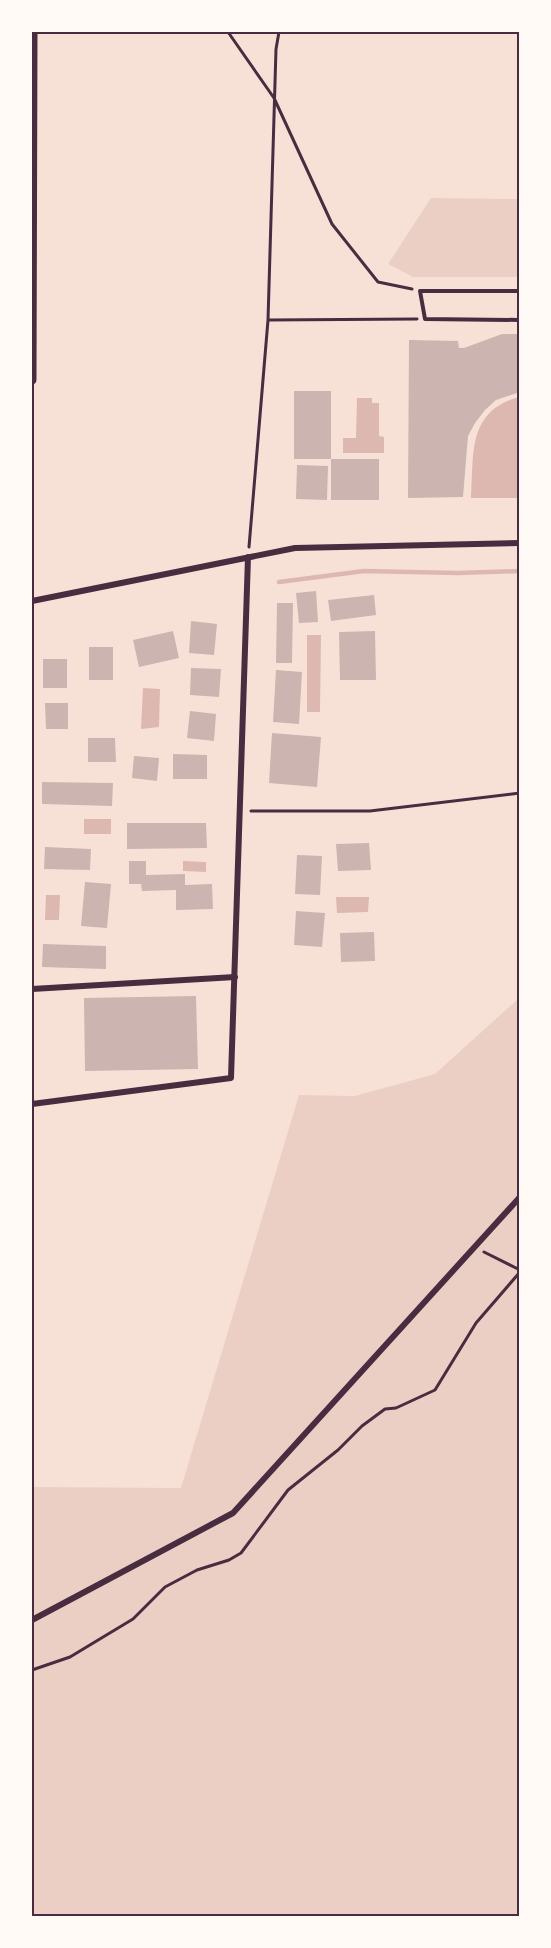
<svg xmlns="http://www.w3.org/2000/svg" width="551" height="1948" viewBox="0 0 551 1948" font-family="Figtree,sans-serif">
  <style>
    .green { fill: #ebcfc5 }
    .water { fill: #dcb8b0 }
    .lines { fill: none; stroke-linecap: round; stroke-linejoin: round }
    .stream { stroke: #dcb8b0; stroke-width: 4.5 }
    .building { fill: #ccb4b1 }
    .path { stroke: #4a2c40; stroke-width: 3 }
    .service { stroke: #4a2c40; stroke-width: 4 }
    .minor { stroke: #4a2c40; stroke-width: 6 }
    .tertiary { stroke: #4a2c40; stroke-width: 9 }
    .neatline { fill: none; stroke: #4a2c40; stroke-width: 2 }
  </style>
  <rect width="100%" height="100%" fill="#f7e1d7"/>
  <!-- green -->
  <path class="green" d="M 431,198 L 519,199 L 519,277 L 413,277 L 388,264 Z
    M 519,998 L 519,1916 L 32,1916 L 32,1487 L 181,1488 L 299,1095 L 355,1096 L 435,1074 Z"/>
  <!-- water -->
  <path class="water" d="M 519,397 L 519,498 L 471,498 C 474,454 467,411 519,397 Z
    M 357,398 L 372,398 L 372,403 L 379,403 L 379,436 L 384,437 L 384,453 L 343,453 L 343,438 L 356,438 Z
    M 307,635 L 321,635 L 320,712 L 307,712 Z
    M 143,688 L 160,689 L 159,727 L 141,729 Z
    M 84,819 L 111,819 L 111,834 L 84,834 Z
    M 183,861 L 206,862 L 206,872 L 183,871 Z
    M 46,895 L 60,895 L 59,920 L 45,920 Z
    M 336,897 L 369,897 L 368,912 L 337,913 Z"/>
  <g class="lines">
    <!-- stream -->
    <path class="stream" d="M 279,582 L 364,571 L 458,573 L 520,571"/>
  </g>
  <!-- building -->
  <path class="building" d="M 502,334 L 520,334 L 520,392 L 496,400 L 485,410 L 475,423 L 468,436 L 463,497 L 408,498 L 409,340 L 458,341 L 459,348 L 464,348 Z
    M 294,391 L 331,391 L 331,459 L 294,459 Z
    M 331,459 L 379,459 L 379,500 L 331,500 Z
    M 297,465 L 328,466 L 327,500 L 296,499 Z
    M 316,591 L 318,622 L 299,623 L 296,593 Z
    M 374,595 L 376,615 L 331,621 L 328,600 Z
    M 277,603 L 293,603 L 292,663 L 276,663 Z
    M 191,621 L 217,624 L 214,655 L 189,653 Z
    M 173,631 L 179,658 L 139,667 L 133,640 Z
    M 375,631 L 376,680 L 340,680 L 339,632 Z
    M 89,647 L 113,647 L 113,680 L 89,680 Z
    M 43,659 L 67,659 L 67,688 L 43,688 Z
    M 191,668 L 221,669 L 219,697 L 190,695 Z
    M 276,670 L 302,672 L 299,724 L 273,722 Z
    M 45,703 L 68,703 L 68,729 L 46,729 Z
    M 190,711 L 216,714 L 214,741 L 187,738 Z
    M 272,733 L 321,737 L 317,787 L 269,783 Z
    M 88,738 L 115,738 L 116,762 L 88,762 Z
    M 173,754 L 207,755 L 207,779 L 173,779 Z
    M 134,756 L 159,758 L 157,781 L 132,778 Z
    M 42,782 L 113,783 L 112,806 L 42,804 Z
    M 127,823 L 206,823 L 207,848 L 127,849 Z
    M 369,843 L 371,870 L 338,871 L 336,844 Z
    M 45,847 L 91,849 L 90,870 L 44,869 Z
    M 297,855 L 322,856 L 320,895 L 295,894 Z
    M 129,861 L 146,861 L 146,875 L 185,874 L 185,885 L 212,884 L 213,909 L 176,910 L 176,890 L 142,891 L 141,884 L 129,884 Z
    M 85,882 L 111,884 L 107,928 L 81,926 Z
    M 296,911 L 325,913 L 322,947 L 294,945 Z
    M 374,932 L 375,961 L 341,962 L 340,933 Z
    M 43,944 L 106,946 L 106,969 L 42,967 Z
    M 196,996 L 198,1069 L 85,1071 L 84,998 Z"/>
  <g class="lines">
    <!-- path -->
    <path class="path" d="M 228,32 L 274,98 L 332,224 L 378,282 L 412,289
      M 268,320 L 417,319
      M 249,547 L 268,320 L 276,49 L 279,32
      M 251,811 L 370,811 L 520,793
      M 484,1252 L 520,1270
      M 32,1670 L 70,1657 L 133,1619 L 165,1587 L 197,1570 L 229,1560 L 241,1553 L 288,1490 L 338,1450 L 362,1426 L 385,1409 L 396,1408 L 435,1390 L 476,1323 L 520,1272"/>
    <!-- service -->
    <path class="service" d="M 520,291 L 420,291 L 425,319 L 520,320"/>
    <!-- minor -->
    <path class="minor" d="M 32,601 L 295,548 L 520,543
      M 32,989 L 235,977
      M 32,1104 L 231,1078 L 248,557
      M 32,1620 L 233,1513 L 520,1197"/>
    <!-- tertiary -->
    <path class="tertiary" d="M 32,380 L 33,32"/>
  </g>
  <!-- border -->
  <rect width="551" height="1948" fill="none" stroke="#fffaf5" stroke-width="66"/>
  <rect x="33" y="33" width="485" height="1882" class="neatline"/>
</svg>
